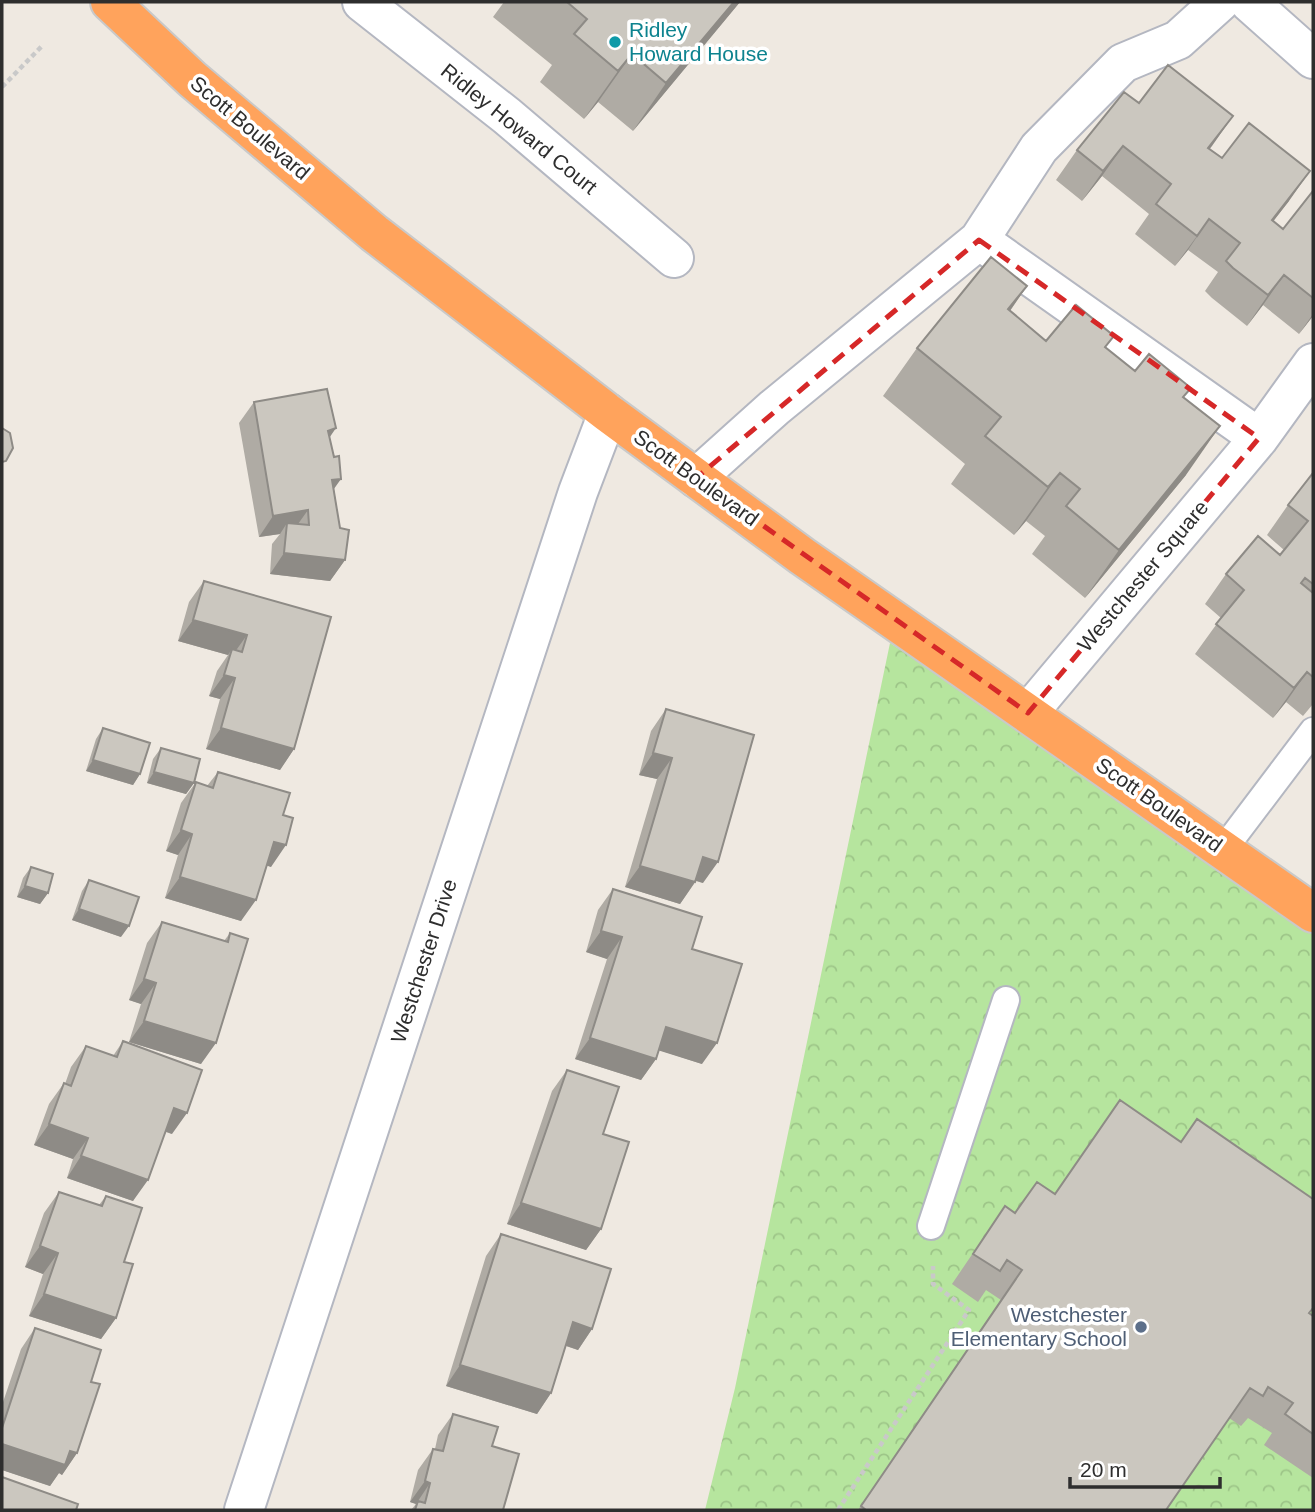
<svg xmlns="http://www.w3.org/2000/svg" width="1315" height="1512" viewBox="0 0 1315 1512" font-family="Arial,sans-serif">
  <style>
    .park { fill: url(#park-crowns) }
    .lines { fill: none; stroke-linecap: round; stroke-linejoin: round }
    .lane-casing { stroke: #b4b7c1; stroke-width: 30 }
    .street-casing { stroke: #b4b7c1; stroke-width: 42 }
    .highway-casing { stroke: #c9c9c9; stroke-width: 42 }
    .path { stroke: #c9c9c9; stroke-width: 4.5; stroke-dasharray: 5 3.5; stroke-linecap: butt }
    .lane { stroke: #fff; stroke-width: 26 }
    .street { stroke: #fff; stroke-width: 38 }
    .highway { stroke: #ffa35c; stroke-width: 38 }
    .wall { fill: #afaba4 }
    .shaded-wall { fill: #8e8b86 }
    .building { fill: #cbc7bf; stroke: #8e8b86; stroke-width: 2 }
    .marked { fill: none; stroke: #d62828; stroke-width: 5; stroke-dasharray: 14 9; stroke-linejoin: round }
    .culture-dot { fill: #0f9aa8; stroke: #fff; stroke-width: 2.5 }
    .service-dot { fill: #5c6f8a; stroke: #fff; stroke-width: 2.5 }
    .labels { text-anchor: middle; stroke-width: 7; stroke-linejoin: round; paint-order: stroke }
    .culture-label { font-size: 21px; fill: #0d838f; stroke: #fff; text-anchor: start }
    .street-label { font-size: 21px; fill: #2e2e2e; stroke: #fff }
    .service-label { font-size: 21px; fill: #4e5e75; stroke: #fff; text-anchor: end }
  </style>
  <defs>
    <pattern id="park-crowns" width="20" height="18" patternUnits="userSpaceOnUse" patternTransform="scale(1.75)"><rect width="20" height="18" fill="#b6e59e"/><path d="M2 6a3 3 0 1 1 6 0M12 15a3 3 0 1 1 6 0" fill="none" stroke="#9dc588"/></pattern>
  </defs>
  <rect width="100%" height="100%" fill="#efe9e1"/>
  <!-- park -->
  <path class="park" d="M 890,643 L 1313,918 L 1313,1510 L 705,1510 L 735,1388 Z"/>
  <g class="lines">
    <defs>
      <path id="lane" d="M 1223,850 L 1313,731
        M 931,1226 L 1006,1000"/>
      <path id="street" d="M 362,2 L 507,116 L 674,258
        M 1249,2 L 1313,59
        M 979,240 L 1259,438
        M 696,478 L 774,408 L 979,240 L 1039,148 L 1123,63 L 1178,40 L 1220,2
        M 1028,713 L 1259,438 L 1313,363
        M 244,1510 L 578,492 L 608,413"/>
      <path id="highway" d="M 110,2 L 192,79 L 374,233 L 608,413 L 802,556 L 1313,913"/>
    </defs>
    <!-- lane casing -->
    <use href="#lane" class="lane-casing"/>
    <!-- street casing -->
    <use href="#street" class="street-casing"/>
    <!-- highway casing -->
    <use href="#highway" class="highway-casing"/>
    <!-- path -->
    <path class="path" d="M 2,87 L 42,46
      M 838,1510 L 969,1310 L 933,1284 L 933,1266"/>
    <!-- lane -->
    <use href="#lane" class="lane"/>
    <!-- street -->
    <use href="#street" class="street"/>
    <!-- highway -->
    <use href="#highway" class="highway"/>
  </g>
  <!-- wall -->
  <path class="wall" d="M 504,2 L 740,2 L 633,131 L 598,102 L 584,119 L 540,82 L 552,65 L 493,17 Z
    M 1139,103 L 1289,201 L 1273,221 L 1283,229 L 1313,191 L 1313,316 L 1299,334 L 1263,305 L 1247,326 L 1212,298 L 1205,291 L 1218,272 L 1188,250 L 1175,266 L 1135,234 L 1149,214 L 1102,176 L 1082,201 L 1056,180 L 1077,150 Z
    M 1027,286 L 1010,311 L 1046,341 L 1106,348 L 1135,371 L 1184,398 L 1186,475 L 1085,598 L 1032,554 L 1045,536 L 1026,521 L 1014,535 L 951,484 L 965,464 L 883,396 L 917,348 Z
    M 254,402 L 329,438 L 334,489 L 345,560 L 330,581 L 270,574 L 272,544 L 280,534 L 259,537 L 239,423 Z
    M 1313,473 L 1313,704 L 1303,716 L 1286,702 L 1273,718 L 1195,654 L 1221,618 L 1205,604 L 1226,574 L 1280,555 L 1284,550 L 1267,535 L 1288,505 Z
    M 204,581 L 331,617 L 294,749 L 280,770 L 206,749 L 220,699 L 209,696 L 217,671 L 228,655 L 178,641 L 189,602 Z
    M 666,709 L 703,883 L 696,881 L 680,904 L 625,887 L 657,779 L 639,775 L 651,731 Z
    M 103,728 L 140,774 L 133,785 L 86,771 L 96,739 Z
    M 161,748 L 194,783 L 186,794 L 147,783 L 153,759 Z
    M 218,772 L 283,815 L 271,867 L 267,865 L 241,921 L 165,898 L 178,855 L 166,851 L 181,803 L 196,782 L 207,786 Z
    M 31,867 L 48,893 L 40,904 L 17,897 L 23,878 Z
    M 89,880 L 121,937 L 72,920 L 82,891 Z
    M 613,889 L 692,949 L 702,1064 L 659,1050 L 656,1059 L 641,1080 L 575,1059 L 607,959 L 586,952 L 598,910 Z
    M 162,922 L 224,941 L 230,933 L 201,1064 L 129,1042 L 141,1004 L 129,1000 L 147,943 Z
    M 123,1041 L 172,1134 L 166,1132 L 133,1201 L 67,1178 L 73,1159 L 34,1145 L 49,1104 L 64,1083 L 65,1084 L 71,1067 L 86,1046 L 113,1056 Z
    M 567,1070 L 603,1134 L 601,1229 L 586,1250 L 507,1224 L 552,1091 Z
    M 59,1192 L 99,1205 L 106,1196 L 124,1262 L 116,1318 L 101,1339 L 29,1316 L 43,1274 L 25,1267 L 44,1213 Z
    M 1055,1194 L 1313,1316 L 1313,1478 L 1264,1445 L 1272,1433 L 1248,1418 L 1241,1426 L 1229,1418 L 1166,1510 L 858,1510 L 1001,1300 L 986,1290 L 978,1302 L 952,1284 L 1005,1206 L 1015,1213 Z
    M 501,1234 L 592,1329 L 578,1350 L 566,1346 L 551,1393 L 537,1414 L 446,1386 L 486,1256 Z
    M 35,1328 L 91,1382 L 77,1453 L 62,1475 L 59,1473 L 50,1486 L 2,1470 L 2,1405 L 21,1349 Z
    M 453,1414 L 492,1446 L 503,1510 L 411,1510 L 416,1504 L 410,1502 L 418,1470 L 433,1449 L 435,1449 L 438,1435 Z"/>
  <!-- shaded-wall -->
  <path class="shaded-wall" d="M 734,2 L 740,2 L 633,131 L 666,83 Z
    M 632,54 L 598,102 L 584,119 L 618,71 Z
    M 1233,116 L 1212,146 L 1187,178 L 1208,148 Z
    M 1123,146 L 1102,176 L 1082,201 L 1103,171 Z
    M 1310,171 L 1289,201 L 1251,250 L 1272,220 Z
    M 1209,219 L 1188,250 L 1175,266 L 1197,236 Z
    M 1284,275 L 1263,305 L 1247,326 L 1268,295 Z
    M 1027,286 L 993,335 L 1008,309 Z
    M 1313,314 L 1313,316 L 1299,334 Z
    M 1220,426 L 1186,475 L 1085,598 L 1119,550 Z
    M 336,428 L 321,450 L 328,431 Z
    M 1060,473 L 1026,521 L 1014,535 L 1048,487 Z
    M 341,479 L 326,500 L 332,480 Z
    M 308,510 L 293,531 L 287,523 L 280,534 L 259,537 L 273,516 Z
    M 284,553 L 345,560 L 330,581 L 270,574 Z
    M 193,620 L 247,635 L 232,656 L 232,649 L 228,655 L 178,641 Z
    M 1307,672 L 1286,702 L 1273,718 L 1294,688 Z
    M 224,675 L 235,678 L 220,699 L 209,696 Z
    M 221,728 L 294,749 L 280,770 L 206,749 Z
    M 653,753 L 672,758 L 657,779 L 639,775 Z
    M 93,760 L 140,774 L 133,785 L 86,771 Z
    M 154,772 L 194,783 L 186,794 L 147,783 Z
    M 181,830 L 192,834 L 178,855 L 166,851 Z
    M 274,842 L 286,845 L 271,867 L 259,863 Z
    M 703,857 L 718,862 L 703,883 L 688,878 Z
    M 640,866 L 695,882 L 680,904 L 625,887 Z
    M 180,877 L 256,900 L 241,921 L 165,898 Z
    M 25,886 L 48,893 L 40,904 L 17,897 Z
    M 79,909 L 129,926 L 121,937 L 72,920 Z
    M 601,931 L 622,937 L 607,959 L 586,952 Z
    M 144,979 L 156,983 L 141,1004 L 129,1000 Z
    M 144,1021 L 216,1043 L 201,1064 L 129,1042 Z
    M 666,1027 L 717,1043 L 702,1064 L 651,1048 Z
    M 590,1038 L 656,1059 L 641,1080 L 575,1059 Z
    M 174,1108 L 187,1113 L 172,1134 L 159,1129 Z
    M 49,1124 L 88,1138 L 73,1159 L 34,1145 Z
    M 81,1156 L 148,1180 L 133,1201 L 67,1178 Z
    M 521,1203 L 601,1229 L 586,1250 L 507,1224 Z
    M 40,1246 L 58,1253 L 43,1274 L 25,1267 Z
    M 44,1294 L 116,1318 L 101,1339 L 29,1316 Z
    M 573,1322 L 592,1329 L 578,1350 L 558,1343 Z
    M 460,1365 L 551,1393 L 537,1414 L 446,1386 Z
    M 2,1444 L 70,1451 L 77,1453 L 62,1475 L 59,1473 L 50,1486 L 2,1470 Z
    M 425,1481 L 430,1483 L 416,1504 L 410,1502 Z"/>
  <!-- building -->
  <path class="building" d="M 567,2 L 734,2 L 666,83 L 632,54 L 618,71 L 574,34 L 587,19 Z
    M 1168,65 L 1233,116 L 1208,148 L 1222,158 L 1249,123 L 1310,171 L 1272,220 L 1283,229 L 1313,191 L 1313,298 L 1284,275 L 1268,295 L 1233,268 L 1226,261 L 1240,243 L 1209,219 L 1197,236 L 1161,208 L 1156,204 L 1171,184 L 1123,146 L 1103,171 L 1077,150 L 1124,92 L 1139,103 Z
    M 991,257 L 1027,286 L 1008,309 L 1046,341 L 1076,305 L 1114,336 L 1105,347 L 1135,371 L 1149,354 L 1191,388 L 1183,397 L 1220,426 L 1119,550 L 1066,506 L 1080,489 L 1060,473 L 1048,487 L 985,436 L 1001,417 L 917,348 Z
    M 327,389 L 336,428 L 328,431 L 334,457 L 339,456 L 341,479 L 332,480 L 340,528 L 349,530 L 345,560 L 284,553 L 287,523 L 309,525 L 308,510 L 273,516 L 254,402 Z
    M 2,428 L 10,433 L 13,448 L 6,461 L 2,462 Z
    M 1313,473 L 1313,584 L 1305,578 L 1301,583 L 1313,593 L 1313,677 L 1307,672 L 1294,688 L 1216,624 L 1244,590 L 1226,574 L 1258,536 L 1280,555 L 1308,521 L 1288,505 Z
    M 204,581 L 331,617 L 294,749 L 221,728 L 235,678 L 224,675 L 232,649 L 242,652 L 247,635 L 193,620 Z
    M 666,709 L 754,735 L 718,862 L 703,857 L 695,882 L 640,866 L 672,758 L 653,753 Z
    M 103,728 L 150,743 L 140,774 L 93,760 Z
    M 161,748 L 200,759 L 194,783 L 154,772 Z
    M 218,772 L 290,793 L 283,815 L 293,818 L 286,845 L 274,842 L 256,900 L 180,877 L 192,834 L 181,830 L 196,782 L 213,788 Z
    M 31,867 L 53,874 L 48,893 L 25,886 Z
    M 89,880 L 139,897 L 129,926 L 79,909 Z
    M 613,889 L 702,917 L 692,949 L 742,964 L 717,1043 L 666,1027 L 656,1059 L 590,1038 L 622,937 L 601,931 Z
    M 162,922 L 228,942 L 230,933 L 248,939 L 216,1043 L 144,1021 L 156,983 L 144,979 Z
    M 123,1041 L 202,1070 L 187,1113 L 174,1108 L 148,1180 L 81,1156 L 88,1138 L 49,1124 L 64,1083 L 71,1086 L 86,1046 L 117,1057 Z
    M 567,1070 L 619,1087 L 603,1134 L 629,1142 L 601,1229 L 521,1203 Z
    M 1120,1100 L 1181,1142 L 1197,1119 L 1313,1199 L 1313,1308 L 1309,1313 L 1313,1316 L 1313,1434 L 1285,1414 L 1293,1403 L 1268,1387 L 1263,1396 L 1250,1388 L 1166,1510 L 866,1510 L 861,1506 L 1022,1270 L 1007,1260 L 1000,1271 L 973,1254 L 1005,1206 L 1015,1213 L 1037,1182 L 1055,1194 Z
    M 59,1192 L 102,1206 L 106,1196 L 142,1208 L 124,1262 L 133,1264 L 116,1318 L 44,1294 L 58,1253 L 40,1246 Z
    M 501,1234 L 611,1269 L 592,1329 L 573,1322 L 551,1393 L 460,1365 Z
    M 35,1328 L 101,1350 L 91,1382 L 100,1384 L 77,1453 L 70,1451 L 65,1465 L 2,1444 L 2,1428 Z
    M 453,1414 L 498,1427 L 492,1446 L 519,1454 L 503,1510 L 415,1510 L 418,1501 L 425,1503 L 430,1483 L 425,1481 L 433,1449 L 443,1451 Z
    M 2,1477 L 78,1504 L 76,1510 L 2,1510 Z"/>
  <!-- marked area -->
  <path class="marked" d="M 979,240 L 1259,438 L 1028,713 L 696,478 Z"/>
  <!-- markers -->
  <circle class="culture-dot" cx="615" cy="42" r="7"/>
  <circle class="service-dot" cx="1141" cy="1327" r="7"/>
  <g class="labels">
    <!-- culture labels -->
    <g class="culture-label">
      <text x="629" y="37">Ridley<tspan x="629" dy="24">Howard House</tspan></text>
    </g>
    <!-- street labels -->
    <g class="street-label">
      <text transform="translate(250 128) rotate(40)" y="7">Scott Boulevard</text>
      <text transform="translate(519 129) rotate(39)" y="7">Ridley Howard Court</text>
      <text transform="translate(696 478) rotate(36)" y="7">Scott Boulevard</text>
      <text transform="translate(1143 576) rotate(-50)" y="7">Westchester Square</text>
      <text transform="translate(1159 805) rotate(35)" y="7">Scott Boulevard</text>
      <text transform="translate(424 961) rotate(-72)" y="7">Westchester Drive</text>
    </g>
    <!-- service labels -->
    <g class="service-label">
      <text x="1127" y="1322">Westchester<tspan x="1127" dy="24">Elementary School</tspan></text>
    </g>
  </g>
  <!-- border -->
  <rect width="1315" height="1512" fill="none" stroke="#2e2e2e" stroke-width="7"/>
  <!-- scale -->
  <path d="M1070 1477v10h150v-10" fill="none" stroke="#2e2e2e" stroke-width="3.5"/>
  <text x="1080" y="1477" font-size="21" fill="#2e2e2e" stroke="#ffffff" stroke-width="5" paint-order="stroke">20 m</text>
</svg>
